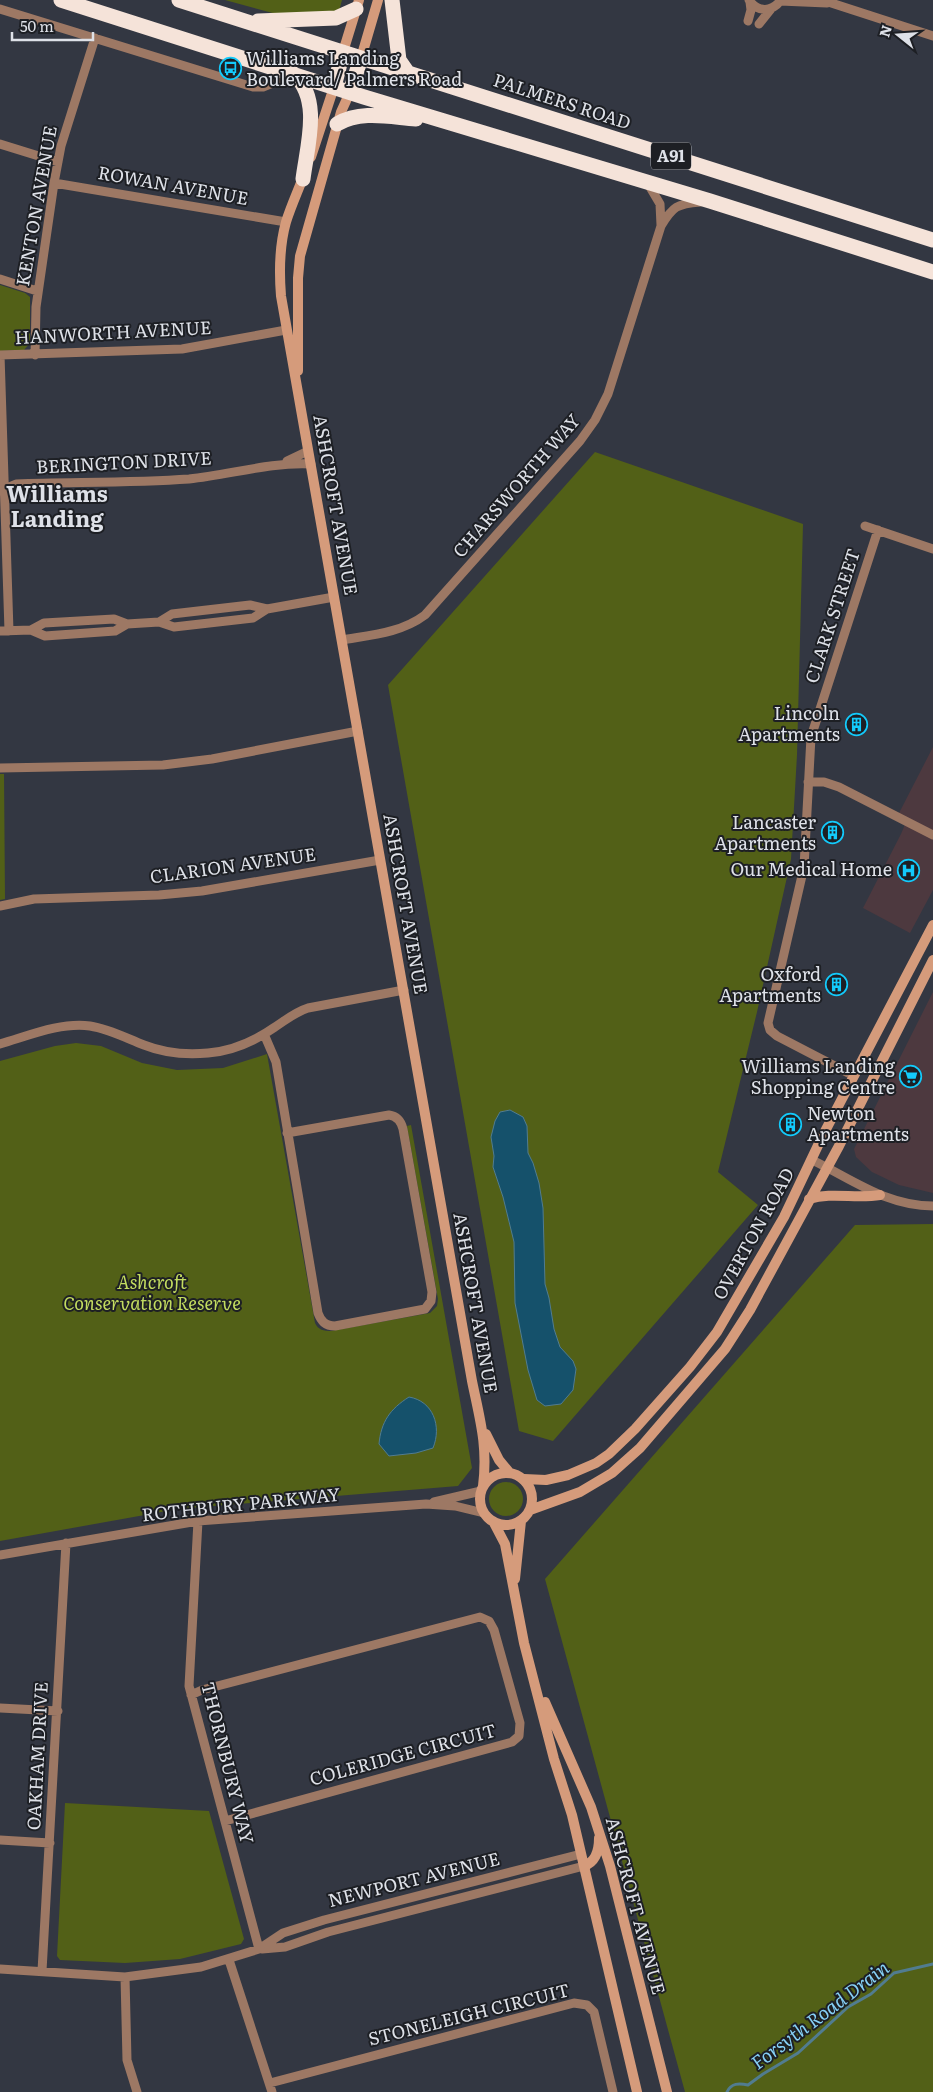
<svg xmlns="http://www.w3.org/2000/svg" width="933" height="2092" viewBox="0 0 933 2092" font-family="Literata,serif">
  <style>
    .commercial { fill: #4d393f }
    .green { fill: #526017 }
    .water { fill: #15516b; stroke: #517c90 }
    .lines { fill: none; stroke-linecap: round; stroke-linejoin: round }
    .stream { stroke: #517c90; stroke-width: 3 }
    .street { stroke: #9d7864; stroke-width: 9 }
    .secondary { stroke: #d59b7b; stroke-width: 10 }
    .highway { stroke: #f5e3d9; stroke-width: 15 }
    .labels { text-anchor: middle; stroke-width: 4; stroke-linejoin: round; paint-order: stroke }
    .shield { fill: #1d1f24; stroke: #a4a7ad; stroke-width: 1 }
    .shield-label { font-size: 16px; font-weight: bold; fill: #dee1e8 }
    .poi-label { font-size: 18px; fill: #dee1e8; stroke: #1d1f24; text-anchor: end }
    .street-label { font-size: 18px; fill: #dee1e8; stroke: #1d1f24 }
    .park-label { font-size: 18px; font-style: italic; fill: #c3dc60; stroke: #1d1f24 }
    .water-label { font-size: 19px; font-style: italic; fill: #86d0f6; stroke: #1d1f24 }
    .district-label { font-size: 22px; font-weight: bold; fill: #dee1e8; stroke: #1d1f24 }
  </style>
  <rect width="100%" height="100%" fill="#333742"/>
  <!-- commercial -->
  <path class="commercial" d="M 933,747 L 933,890 L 910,933 L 863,908 L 901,834 L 906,822 L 897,817 Z
    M 933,992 L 933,1193 L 899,1185 L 872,1172 L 856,1157 L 854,1149 Z"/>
  <!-- green -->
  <path class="green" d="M 225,0 L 342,0 L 339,11 L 291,18 Z
    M 0,285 L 25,293 L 30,297 L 30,343 L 24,350 L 0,351 Z
    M 595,452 L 803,524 L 797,755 L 791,859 L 757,1012 L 718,1172 L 758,1205 L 553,1441 L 519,1431 L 388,685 Z
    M 0,774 L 4,774 L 5,899 L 0,900 Z
    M 76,1043 L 101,1046 L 142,1063 L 177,1070 L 223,1068 L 267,1054 L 315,1323 C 318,1330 324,1331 331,1331 L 430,1313 L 437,1306 L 438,1299 L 407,1126 L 411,1125 L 472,1468 L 458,1486 L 178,1509 L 0,1541 L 0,1061 L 55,1046 Z
    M 933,1224 L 933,2092 L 685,2092 L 545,1579 L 855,1225 Z
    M489 1499a17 17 0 1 1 34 0a17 17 0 1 1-34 0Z
    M 65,1803 L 209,1811 L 244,1939 L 241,1944 L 180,1959 L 125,1963 L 60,1960 L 57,1956 Z"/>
  <!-- water -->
  <path class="water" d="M 510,1110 L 523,1117 L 527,1126 L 528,1153 L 533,1163 L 539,1183 L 543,1208 L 545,1284 L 549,1298 L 554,1329 L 560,1347 L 573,1361 L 576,1369 L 573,1390 L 561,1404 L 545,1406 L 537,1400 L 528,1370 L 515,1303 L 514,1242 L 503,1197 L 493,1167 L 494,1156 L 491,1137 L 495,1121 L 500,1112 Z
    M 409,1397 C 433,1401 442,1426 433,1448 L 416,1453 L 389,1456 L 379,1444 C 381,1422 390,1409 409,1397 Z"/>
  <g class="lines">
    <!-- stream -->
    <path class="stream" d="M 727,2092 C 731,2083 739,2083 748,2085 L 763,2074 L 798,2053 L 848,2007 L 871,1994 L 894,1973 L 933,1964"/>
    <!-- street -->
    <path class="street" d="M 749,0 C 758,13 772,12 781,0
      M 822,0 L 933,36
      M 780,1 L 827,3
      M 0,9 L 253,87 L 263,87 L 292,75
      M 748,21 L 751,10 L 750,2
      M 759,24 L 771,9
      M 0,144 L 58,162
      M 647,182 L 660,204 L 661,225
      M 54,183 L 286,222
      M 0,279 L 37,291
      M 0,355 L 182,349 L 286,330
      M 0,355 L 9,631
      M 35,355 L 36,307 L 54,183 L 61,146 L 95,38
      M 287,461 L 308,451
      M 0,491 L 16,484 C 74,482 132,483 189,479 C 230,475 269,462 311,464
      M 865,526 L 933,549
      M 159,622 L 172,614 L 250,605 L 267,609 L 334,597
      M 31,630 L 45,636 L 115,631 L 127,624 L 159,622 L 174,627 L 253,618 L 267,609
      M 0,631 L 31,630 L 44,623 L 114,619 L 127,624
      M 342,640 C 371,635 401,633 425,615 L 580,441 L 595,420 L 608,394 L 661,226 C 673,206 677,204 700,202
      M 0,768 L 163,765 L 212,759 L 358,731
      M 808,782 L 824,782 L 839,787 L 933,835
      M 0,906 L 34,899 L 159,895 L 202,891 L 380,860
      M 264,1034 L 276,1062 L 318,1313 C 321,1321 325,1326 335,1326 L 425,1309 L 431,1301 L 432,1292 L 403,1129 C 401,1121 397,1116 389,1115 L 287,1133
      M 0,1044 C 28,1036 60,1022 90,1026 C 109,1029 126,1038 144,1045 C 164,1053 186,1055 208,1053 C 232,1051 255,1041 275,1027 C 286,1020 295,1012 308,1008 L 404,990
      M 854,1076 L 777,1036 L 770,1030 L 768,1023 L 804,867 L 811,737 L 878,530
      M 812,1160 C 852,1179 886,1206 933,1206
      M 434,1502 L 481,1491
      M 198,1521 L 189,1686 L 259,1949
      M 0,1555 L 198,1521 L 426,1504 L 455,1506 L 484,1513
      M 191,1695 L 202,1690 L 480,1617 L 489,1621 L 494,1630 L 520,1723 L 519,1736 L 512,1742 L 225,1821
      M 0,1708 L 58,1711
      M 0,1840 L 50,1843
      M 262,1949 L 285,1947 L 328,1932 L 584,1866
      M 229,1960 L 272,2092
      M 0,1969 L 125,1977 L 201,1967 L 259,1949 L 283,1933 L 324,1920 L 581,1854
      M 42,1971 L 66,1543
      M 125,1977 L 127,2060 L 137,2092
      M 270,2083 L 574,2003 L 587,2005 L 594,2012 L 613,2092"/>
    <!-- secondary -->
    <path class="secondary" d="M 343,52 L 359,0
      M 361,58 L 378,0
      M 311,157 L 334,87
      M 304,175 C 298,191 291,206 286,222 C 279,247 279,271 281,296 L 472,1381 C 480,1420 488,1446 483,1486
      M 298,371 L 298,278 L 300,256 L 341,112 L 350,92
      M 809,1199 C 832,1192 856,1199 880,1195
      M 486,1434 L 499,1460 L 509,1472
      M480 1499a26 26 0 1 1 52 0a26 26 0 1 1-52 0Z
      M 524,1479 L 546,1480 L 568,1475 L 596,1463 L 609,1454 L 635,1429 L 690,1367 L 717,1332 L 784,1217 L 822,1137 L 933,925
      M 530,1510 L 580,1492 L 612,1473 L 640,1448 L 725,1349 L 750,1310 L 839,1146 L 933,960
      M 493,1521 L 505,1544 L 524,1643 L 554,1759 L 572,1815 L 637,2092
      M 515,1579 L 521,1521
      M 545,1702 L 591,1807 L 610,1866 L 667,2092
      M 584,1866 C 596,1862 599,1849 599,1838"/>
    <!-- highway -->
    <path class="highway" d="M 61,0 L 364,97 L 710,201 L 933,272
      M 179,0 L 933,240
      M 392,0 L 399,60 L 408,73
      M 258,21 L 336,18 L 356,9
      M 294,74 C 322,100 307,146 303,179
      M 334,87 L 343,52
      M 350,92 L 361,58
      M 337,124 C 361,110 389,117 416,119"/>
  </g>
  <!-- icons -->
  <defs>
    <symbol id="bus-ring" viewBox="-11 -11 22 22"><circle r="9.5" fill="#1d1f24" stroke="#13cafb" stroke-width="1.5"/><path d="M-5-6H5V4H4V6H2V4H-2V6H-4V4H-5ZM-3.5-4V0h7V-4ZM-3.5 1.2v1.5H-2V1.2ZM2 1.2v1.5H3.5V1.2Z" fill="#13cafb"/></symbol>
    <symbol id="building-ring" viewBox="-11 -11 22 22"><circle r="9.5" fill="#1d1f24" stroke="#13cafb" stroke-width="1.5"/><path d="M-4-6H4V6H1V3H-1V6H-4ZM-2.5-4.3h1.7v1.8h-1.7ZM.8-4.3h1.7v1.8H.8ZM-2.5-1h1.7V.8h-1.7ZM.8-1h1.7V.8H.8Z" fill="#13cafb"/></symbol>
    <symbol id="hospital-ring" viewBox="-11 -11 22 22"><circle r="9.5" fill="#1d1f24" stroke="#13cafb" stroke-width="1.5"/><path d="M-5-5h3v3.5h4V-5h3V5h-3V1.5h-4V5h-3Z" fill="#13cafb"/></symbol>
    <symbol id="supermarket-ring" viewBox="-11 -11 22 22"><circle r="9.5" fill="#1d1f24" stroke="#13cafb" stroke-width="1.5"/><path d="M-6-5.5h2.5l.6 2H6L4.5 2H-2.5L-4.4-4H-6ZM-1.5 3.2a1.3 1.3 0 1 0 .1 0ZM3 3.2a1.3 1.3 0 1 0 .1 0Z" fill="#13cafb"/></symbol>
  </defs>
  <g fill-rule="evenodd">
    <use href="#bus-ring" x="218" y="56" width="25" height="25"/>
    <use href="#building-ring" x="844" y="712" width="25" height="25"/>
    <use href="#building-ring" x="820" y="820" width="25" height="25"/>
    <use href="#hospital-ring" x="896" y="858" width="25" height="25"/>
    <use href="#building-ring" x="824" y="972" width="25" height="25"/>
    <use href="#supermarket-ring" x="898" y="1064" width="25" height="25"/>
    <use href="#building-ring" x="778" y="1112" width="25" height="25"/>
  </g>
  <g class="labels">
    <!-- shield labels -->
    <rect class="shield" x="651" y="142.5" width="40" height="27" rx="4"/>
    <g class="shield-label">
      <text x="671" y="162">A91</text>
    </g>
    <!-- poi labels -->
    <g class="poi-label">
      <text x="246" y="65" text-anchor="start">Williams Landing<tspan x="246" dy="21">Boulevard/ Palmers Road</tspan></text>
      <text x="840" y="720">Lincoln<tspan x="840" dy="21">Apartments</tspan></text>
      <text x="816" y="829">Lancaster<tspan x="816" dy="21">Apartments</tspan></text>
      <text x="892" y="876">Our Medical Home</text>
      <text x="821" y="981">Oxford<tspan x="821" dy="21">Apartments</tspan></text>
      <text x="895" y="1073">Williams Landing<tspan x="895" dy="21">Shopping Centre</tspan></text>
      <text x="807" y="1120" text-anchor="start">Newton<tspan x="807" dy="21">Apartments</tspan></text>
    </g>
    <!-- street labels -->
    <g class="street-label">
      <text transform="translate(562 102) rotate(18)" y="6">PALMERS ROAD</text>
      <text transform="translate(173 186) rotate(10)" y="6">ROWAN AVENUE</text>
      <text transform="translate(37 206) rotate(-80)" y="6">KENTON AVENUE</text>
      <text transform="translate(113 333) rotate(-3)" y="6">HANWORTH AVENUE</text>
      <text transform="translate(124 463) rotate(-3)" y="6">BERINGTON DRIVE</text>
      <text transform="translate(517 486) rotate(-49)" y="6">CHARSWORTH WAY</text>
      <text transform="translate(335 505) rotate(80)" y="6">ASHCROFT AVENUE</text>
      <text transform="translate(833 616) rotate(-72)" y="6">CLARK STREET</text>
      <text transform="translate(233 866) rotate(-8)" y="6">CLARION AVENUE</text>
      <text transform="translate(405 904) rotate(80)" y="6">ASHCROFT AVENUE</text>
      <text transform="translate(754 1234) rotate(-61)" y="6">OVERTON ROAD</text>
      <text transform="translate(475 1303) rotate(80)" y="6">ASHCROFT AVENUE</text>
      <text transform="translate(241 1505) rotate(-6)" y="6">ROTHBURY PARKWAY</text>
      <text transform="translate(403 1755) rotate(-15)" y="6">COLERIDGE CIRCUIT</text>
      <text transform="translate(38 1756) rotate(-87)" y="6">OAKHAM DRIVE</text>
      <text transform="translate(227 1763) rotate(76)" y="6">THORNBURY WAY</text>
      <text transform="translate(414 1880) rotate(-14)" y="6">NEWPORT AVENUE</text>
      <text transform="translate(635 1906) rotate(75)" y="6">ASHCROFT AVENUE</text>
      <text transform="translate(469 2015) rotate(-14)" y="6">STONELEIGH CIRCUIT</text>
    </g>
    <!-- park labels -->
    <g class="park-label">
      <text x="152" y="1289">Ashcroft<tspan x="152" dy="21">Conservation Reserve</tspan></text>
    </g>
    <!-- water labels -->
    <g class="water-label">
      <text transform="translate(820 2015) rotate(-37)" y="7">Forsyth Road Drain</text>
    </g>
    <!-- district labels -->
    <g class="district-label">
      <text x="57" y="502">Williams<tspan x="57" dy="25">Landing</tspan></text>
    </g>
  </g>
  <!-- north arrow -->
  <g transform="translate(898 35) rotate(287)" stroke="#1d1f24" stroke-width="4" paint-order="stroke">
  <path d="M0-4L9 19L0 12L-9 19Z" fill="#dee1e8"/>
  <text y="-8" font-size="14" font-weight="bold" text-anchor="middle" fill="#dee1e8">N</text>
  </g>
  <!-- scale -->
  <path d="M12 32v8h81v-8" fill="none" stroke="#dee1e8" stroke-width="2.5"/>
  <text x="20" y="32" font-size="15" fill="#dee1e8" stroke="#1d1f24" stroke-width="4" paint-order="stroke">50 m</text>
</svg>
